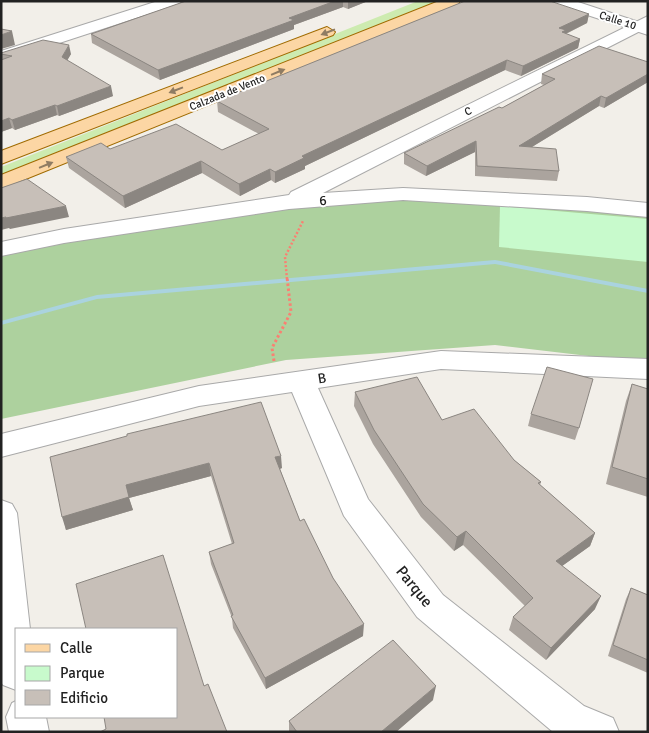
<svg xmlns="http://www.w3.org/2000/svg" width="649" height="733" viewBox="0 0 649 733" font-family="Signika,sans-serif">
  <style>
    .grass { fill: #cdebb0 }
    .forest { fill: #add19e }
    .park { fill: #c8facc }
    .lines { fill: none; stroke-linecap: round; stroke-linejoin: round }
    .stream { fill: #aad3df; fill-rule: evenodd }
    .minor-casing { stroke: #a9a9a9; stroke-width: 2 }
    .tertiary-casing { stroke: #a9a9a9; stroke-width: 2 }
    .primary-casing { stroke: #a06b00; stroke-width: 2 }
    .path-far1 { stroke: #fa8072; stroke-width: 2.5; stroke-dasharray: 2 2; stroke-linecap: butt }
    .path { stroke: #fa8072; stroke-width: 3; stroke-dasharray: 2.5 2.5; stroke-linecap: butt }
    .minor { fill: #fff; fill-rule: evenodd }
    .tertiary { fill: #fff; fill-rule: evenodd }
    .primary { fill: #fcd6a4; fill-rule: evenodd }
    .wall { fill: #aba49e }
    .shaded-wall { fill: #8b8681 }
    .building { fill: #c7bfb8; stroke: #8b8681 }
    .oneway { fill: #8f7c63 }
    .labels { text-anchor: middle; stroke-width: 4; stroke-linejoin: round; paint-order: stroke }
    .far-street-label { font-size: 11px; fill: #222; stroke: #fff }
    .street-label { font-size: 14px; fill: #222; stroke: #fff }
    .near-street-label { font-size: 16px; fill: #222; stroke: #fff }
  </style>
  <rect width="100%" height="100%" fill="#f2efe9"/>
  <!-- grass -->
  <path class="grass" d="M 418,1 L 443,1 L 1,179 L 1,167 Z"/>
  <!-- forest -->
  <path class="forest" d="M 299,195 L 648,208 L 648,363 L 495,345 L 286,360 L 1,419 L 1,243 Z"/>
  <!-- park -->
  <path class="park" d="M 500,206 L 648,219 L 648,262 L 499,247 Z"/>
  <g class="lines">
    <!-- stream -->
    <path class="stream" d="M 495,260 L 648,289 L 648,293 L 495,264 L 97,299 L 1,325 L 1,321 L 97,295 Z"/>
    <defs>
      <path id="minor" d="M 158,1 L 181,1 L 179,4 L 1,62 L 1,51 Z
        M 648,16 L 648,27 L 323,193 L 403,188 L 587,197 L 648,203 L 648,217 L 587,211 L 403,200 L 289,209 L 64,243 L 1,256 L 1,242 L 64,229 L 289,195 L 291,192 Z
        M 441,351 L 648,359 L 648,379 L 441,369 L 318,388 L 368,499 L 443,595 L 584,706 L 613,718 L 619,732 L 553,732 L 417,617 L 344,516 L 292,392 L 199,406 L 1,457 L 1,434 L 199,386 Z
        M 1,500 L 12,504 L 17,513 L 30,629 L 16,629 L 16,690 L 3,685 L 1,682 Z
        M 16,701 L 16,717 L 46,717 L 49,732 L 9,732 L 6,717 L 12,703 Z"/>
      <path id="tertiary" d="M 552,1 L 575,1 L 648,25 L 648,35 L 554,4 Z"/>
      <path id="primary" d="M 439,1 L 460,1 L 458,4 L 1,189 L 1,175 Z
        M 327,27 L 335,32 L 333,35 L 1,164 L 1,151 Z"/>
    </defs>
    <!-- minor casing -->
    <use href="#minor" class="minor-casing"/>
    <!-- tertiary casing -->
    <use href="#tertiary" class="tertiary-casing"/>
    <!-- primary casing -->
    <use href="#primary" class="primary-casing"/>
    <!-- path-far1 -->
    <path class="path-far1" d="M 287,279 L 285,257 L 303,221"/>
    <!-- path -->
    <path class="path" d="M 274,361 L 272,348 L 291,312 L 287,277"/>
    <!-- minor -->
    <use href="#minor" class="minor"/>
    <!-- tertiary -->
    <use href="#tertiary" class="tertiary"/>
    <!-- primary -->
    <use href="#primary" class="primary"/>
  </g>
  <!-- wall -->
  <path class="wall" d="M 186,1 L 368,1 L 348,9 L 343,7 L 294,25 L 294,29 L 160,80 L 92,43 L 91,34 Z
    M 589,14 L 587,23 L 566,34 L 580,39 L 578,48 L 521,76 L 505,70 L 305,166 L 305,169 L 275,183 L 271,180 L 240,196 L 202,173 L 125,208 L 69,168 L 66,157 L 110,149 L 222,150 L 259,134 L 218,112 L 217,101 Z
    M 1,53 L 71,54 L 67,60 L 113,96 L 59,116 L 57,115 L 15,130 L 12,128 L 1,132 Z
    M 648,62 L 648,82 L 604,108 L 599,106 L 532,147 L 559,171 L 557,181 L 475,176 L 475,152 L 426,176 L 404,164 L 404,153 L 502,108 L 544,85 L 541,84 L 542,74 Z
    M 632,384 L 648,389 L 648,497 L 606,484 L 626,401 Z
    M 355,392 L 442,420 L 514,460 L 541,482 L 540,485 L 595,533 L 590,546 L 562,566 L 595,609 L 546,660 L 509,630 L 513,617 L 525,606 L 463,545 L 454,551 L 421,517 L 373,444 L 354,406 Z
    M 531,414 L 579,428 L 575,440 L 528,426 Z
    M 50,457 L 282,468 L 280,469 L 300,521 L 333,578 L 363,636 L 266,689 L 233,628 L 232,618 L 211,564 L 209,552 L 232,544 L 211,476 L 129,498 L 133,510 L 66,530 Z
    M 631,588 L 648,595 L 648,673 L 608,656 L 626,599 Z
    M 433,700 L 396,732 L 289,732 L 289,721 Z"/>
  <!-- shaded-wall -->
  <path class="shaded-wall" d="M 335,1 L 343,1 L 343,7 L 294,25 L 294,29 L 160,80 L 158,70 L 289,18 Z
    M 348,1 L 368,1 L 348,9 Z
    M 589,14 L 587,23 L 557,38 L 559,28 Z
    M 12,31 L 15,45 L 1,49 L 1,35 Z
    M 580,39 L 578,48 L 521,76 L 523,66 Z
    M 69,45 L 71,54 L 64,66 L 62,57 Z
    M 507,60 L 505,70 L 305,166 L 305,169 L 275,183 L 275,172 L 302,156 Z
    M 648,74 L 648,82 L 604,108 L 606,98 Z
    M 111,86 L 113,96 L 59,116 L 57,106 Z
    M 601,96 L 599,106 L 517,156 L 519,146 Z
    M 55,105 L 57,115 L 15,130 L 12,120 Z
    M 9,118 L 12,128 L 1,132 L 1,121 Z
    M 476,141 L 475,152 L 426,176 L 427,166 Z
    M 201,161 L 202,173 L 125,208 L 123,196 Z
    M 270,169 L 271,180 L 240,196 L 239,184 Z
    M 66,206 L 69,217 L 10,229 L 9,228 L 1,230 L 1,218 Z
    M 281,456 L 282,468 L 276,470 L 275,457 Z
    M 209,463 L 211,476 L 129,498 L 133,510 L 66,530 L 62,517 L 126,485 Z
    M 466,531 L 463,545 L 454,551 L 457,537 Z
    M 595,533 L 590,546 L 551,574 L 556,561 Z
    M 601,596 L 595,609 L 546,660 L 551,648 Z
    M 364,624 L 363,636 L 266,689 L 265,678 Z
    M 436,686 L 433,700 L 396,732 L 381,732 Z"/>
  <!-- building -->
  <path class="building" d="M 186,1 L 335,1 L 289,18 L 294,20 L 158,70 L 91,34 Z
    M 465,1 L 550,1 L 589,14 L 559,28 L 566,30 L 562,32 L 580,39 L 523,66 L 507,60 L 302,156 L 304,158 L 275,172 L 270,169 L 239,184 L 201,161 L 123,196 L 66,157 L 101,143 L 110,149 L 176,124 L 222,150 L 269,129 L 217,101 Z
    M 1,29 L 12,31 L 1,35 Z
    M 43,40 L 69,45 L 62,57 L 111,86 L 57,106 L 55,105 L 12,120 L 9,118 L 1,121 L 1,60 L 12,56 L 1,54 L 1,53 Z
    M 599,46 L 648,62 L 648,74 L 606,98 L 601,96 L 519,146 L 556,149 L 559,171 L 477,166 L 476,141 L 427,166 L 404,153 L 499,107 L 502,108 L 555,79 L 542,74 Z
    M 27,179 L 66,206 L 6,218 L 6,217 L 1,218 L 1,188 Z
    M 547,367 L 593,379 L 579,428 L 531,414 Z
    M 417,377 L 442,420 L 474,409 L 514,460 L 541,482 L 538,483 L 595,533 L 556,561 L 601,596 L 551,648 L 513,617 L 533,598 L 466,531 L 457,537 L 423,504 L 374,430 L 355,392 Z
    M 632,384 L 648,389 L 648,479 L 612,467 Z
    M 261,402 L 281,456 L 275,457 L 300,521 L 304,519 L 333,578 L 364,624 L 265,678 L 231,616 L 233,615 L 209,552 L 234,543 L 209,463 L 126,485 L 129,497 L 62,517 L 50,457 L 127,436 L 127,434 Z
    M 163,555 L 204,686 L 208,684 L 227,732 L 100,732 L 106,729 L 104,717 L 176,717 L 176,629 L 86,629 L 76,584 Z
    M 631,588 L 648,595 L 648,660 L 613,645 Z
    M 393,640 L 436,686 L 381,732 L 297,732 L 289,721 Z"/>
  <!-- one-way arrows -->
  <defs><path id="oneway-solid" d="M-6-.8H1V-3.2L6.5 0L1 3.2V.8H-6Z" transform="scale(1.25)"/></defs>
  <g class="oneway">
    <use href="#oneway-solid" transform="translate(328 32) rotate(159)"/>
    <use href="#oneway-solid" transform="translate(278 72) rotate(-22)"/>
    <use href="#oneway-solid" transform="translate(176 90) rotate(159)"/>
    <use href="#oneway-solid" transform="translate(46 165) rotate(-22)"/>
  </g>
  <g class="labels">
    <!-- far-street labels -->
    <g class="far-street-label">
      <text transform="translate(618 20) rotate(18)" y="4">Calle 10</text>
      <text transform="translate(227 92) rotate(-22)" y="4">Calzada de Vento</text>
      <text transform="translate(468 111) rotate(-27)" y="4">C</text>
    </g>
    <!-- street labels -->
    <g class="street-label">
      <text transform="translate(323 200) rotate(-4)" y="5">6</text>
      <text transform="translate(322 378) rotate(-9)" y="5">B</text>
    </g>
    <!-- near-street labels -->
    <g class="near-street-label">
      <text transform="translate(415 586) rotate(51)" y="6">Parque</text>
    </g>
  </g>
  <!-- border -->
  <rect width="649" height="733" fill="none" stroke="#222222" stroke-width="5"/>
  <!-- legend -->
  <rect x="15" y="628" width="162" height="90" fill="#ffffff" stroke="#a7a7a7"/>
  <rect x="25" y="644" width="25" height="8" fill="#fcd6a4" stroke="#a7a7a7"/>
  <text x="60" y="653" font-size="15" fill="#222222">Calle</text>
  <rect x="25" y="666" width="25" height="15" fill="#c8facc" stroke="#a7a7a7"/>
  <text x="60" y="678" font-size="15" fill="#222222">Parque</text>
  <rect x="25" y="690" width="25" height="15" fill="#c7bfb8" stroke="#a7a7a7"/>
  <text x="60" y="703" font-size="15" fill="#222222">Edificio</text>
</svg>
